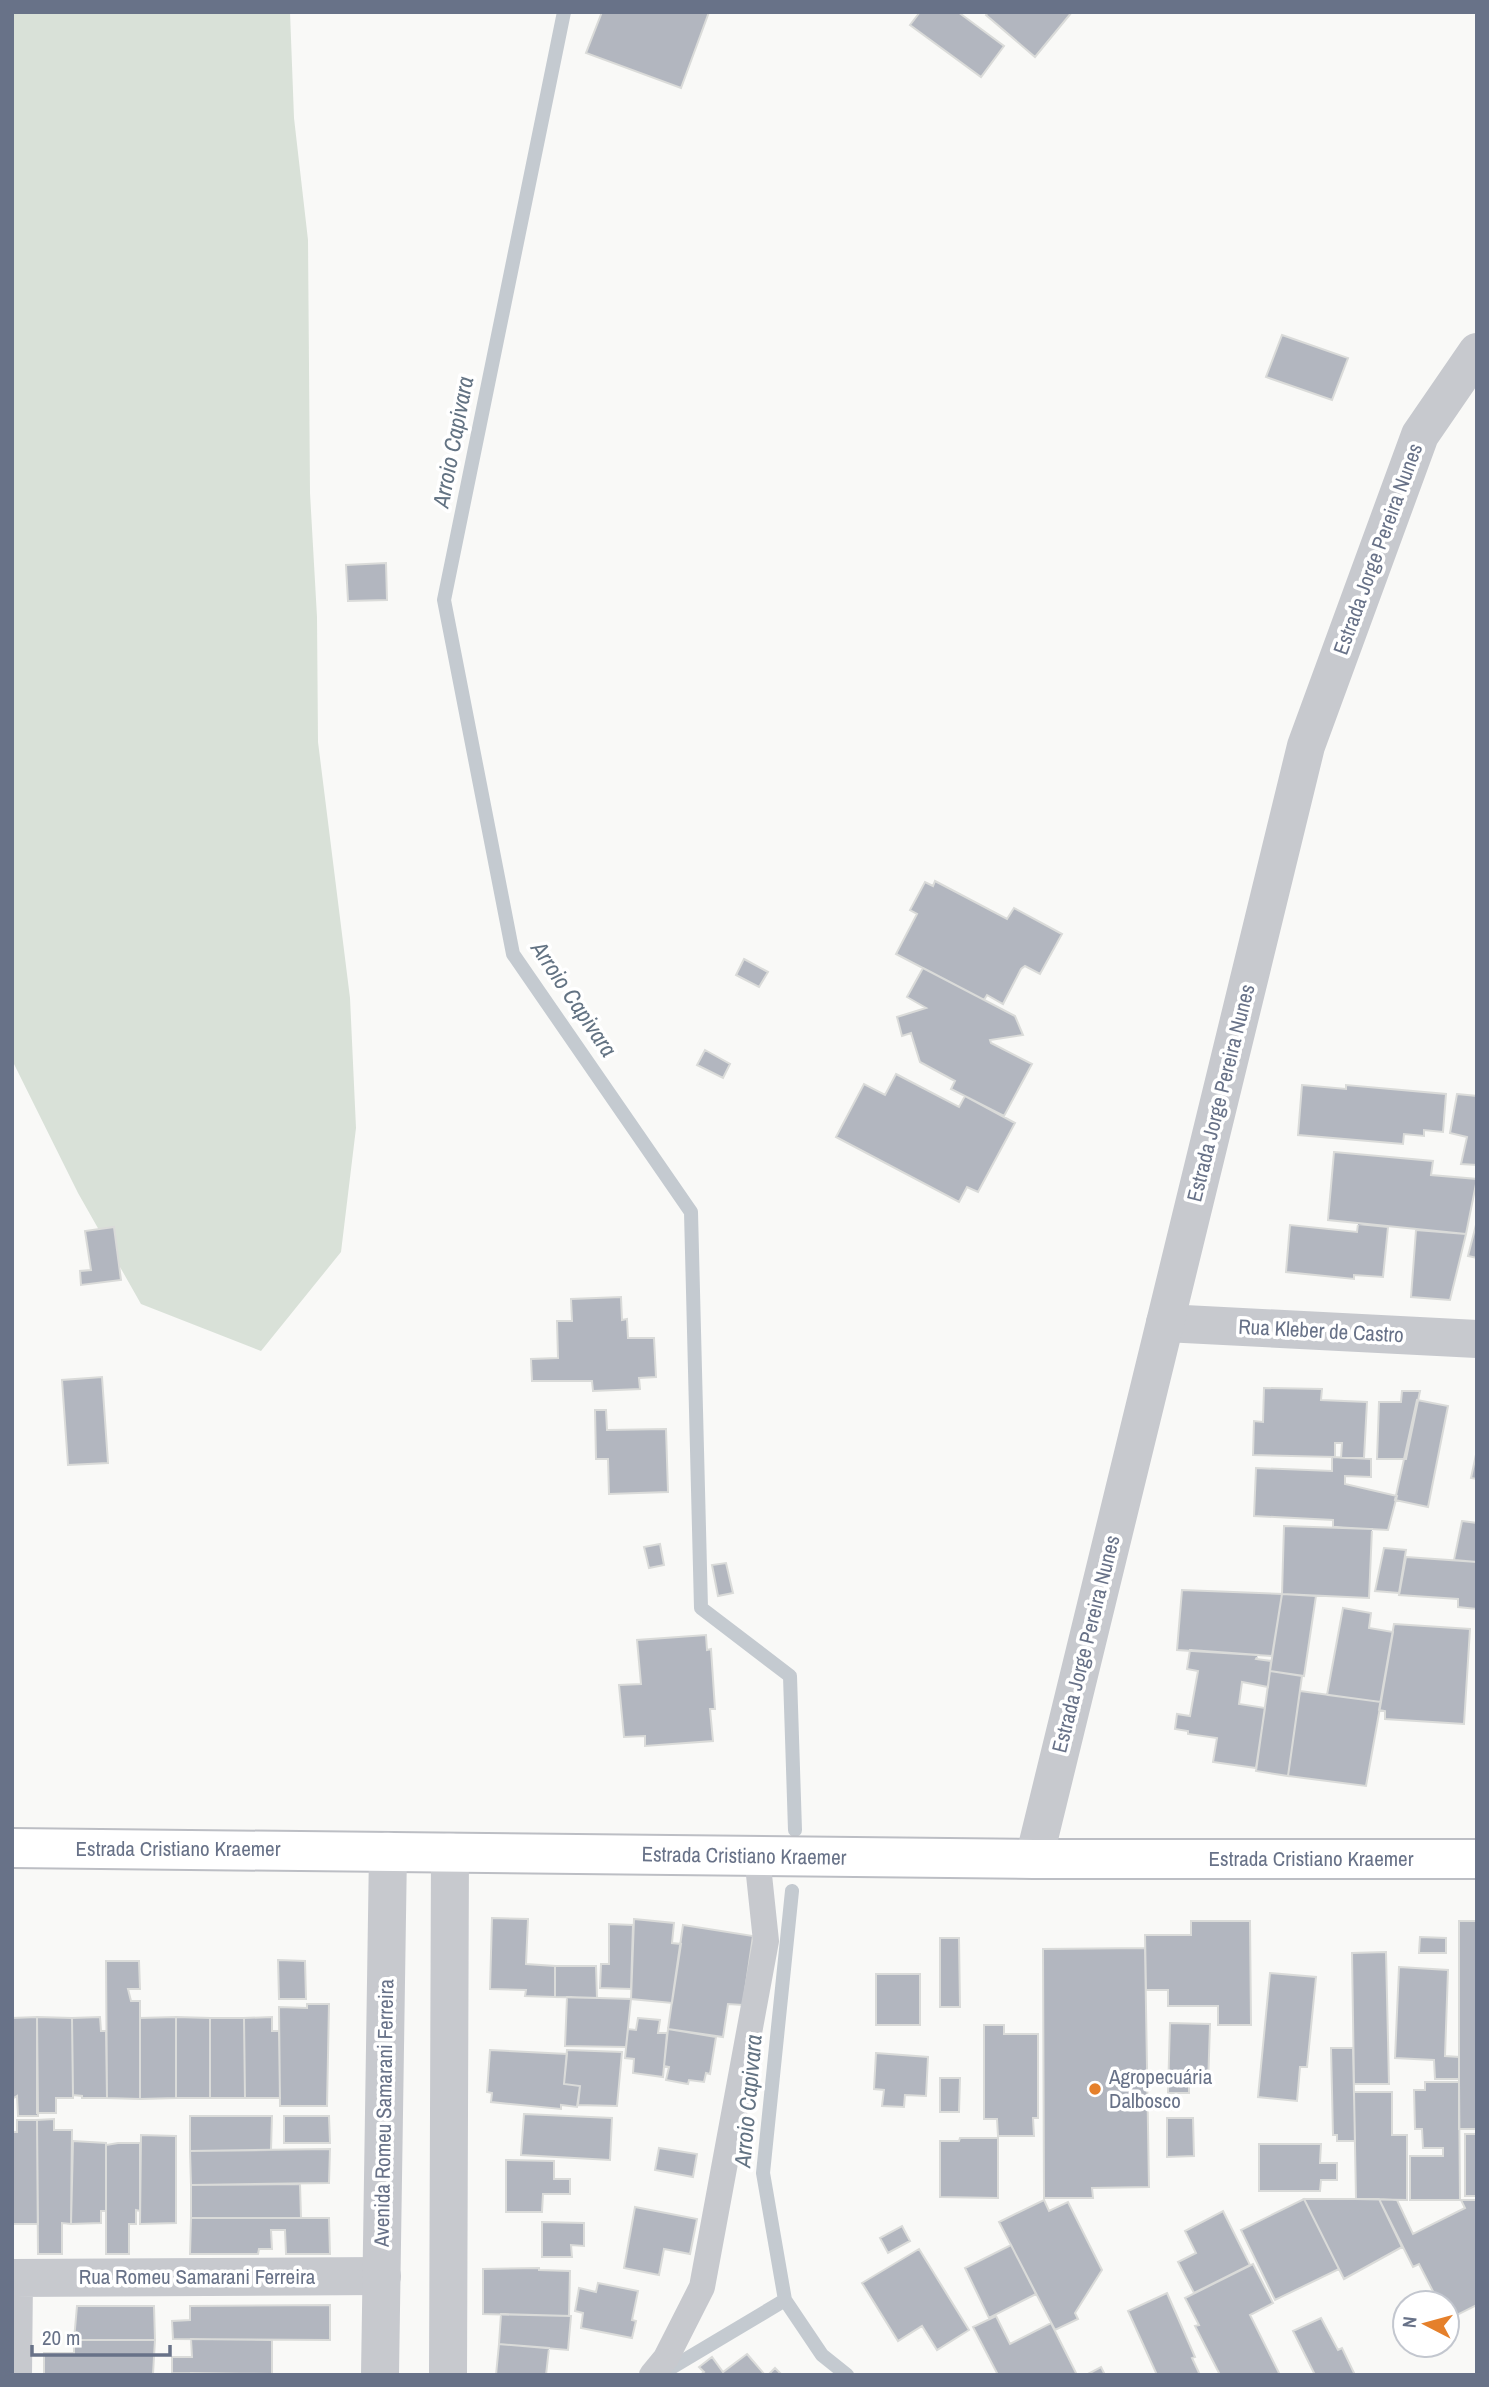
<svg xmlns="http://www.w3.org/2000/svg" width="1489" height="2387" viewBox="0 0 1489 2387" font-family="'Archivo Narrow',sans-serif">
  <style>
    .green { fill: #d9e1d8 }
    .lines { fill: none; stroke-linecap: round; stroke-linejoin: round }
    .stream { stroke: #c4cad0; stroke-width: 14 }
    .building { fill: #b2b6bf; stroke: #dadbd9; stroke-width: 2 }
    .secondary-casing { stroke: #bcbec4; stroke-width: 42 }
    .service { stroke: #c7c9ce; stroke-width: 26 }
    .minor { stroke: #c7c9ce; stroke-width: 38 }
    .tertiary { stroke: #c7c9ce; stroke-width: 38 }
    .secondary { stroke: #fff; stroke-width: 38 }
    .poi-dot { fill: #e5802b; stroke: #fff; stroke-width: 2.5 }
    .labels { text-anchor: middle; stroke-width: 7; stroke-linejoin: round; paint-order: stroke }
    .street-label { font-size: 21px; fill: #687288; stroke: #fff }
    .poi-label { font-size: 21px; fill: #687288; stroke: #fff; text-anchor: start }
    .water-label { font-size: 23px; font-style: italic; fill: #637383; stroke: #fff }
  </style>
  <rect width="100%" height="100%" fill="#f9f9f7"/>
  <!-- green -->
  <path class="green" d="M 12,12 L 290,12 L 294,118 L 308,240 L 310,493 L 317,617 L 318,742 L 350,998 L 356,1128 L 341,1252 L 261,1351 L 141,1304 L 78,1193 L 12,1060 Z"/>
  <g class="lines">
    <!-- stream -->
    <path class="stream" d="M 564,12 L 444,600 L 513,954 L 691,1212 L 701,1608 L 790,1676 L 795,1830
      M 792,1891 L 763,2173 L 785,2300 L 822,2355 L 847,2375
      M 661,2374 L 785,2300"/>
  </g>
  <!-- building -->
  <path class="building" d="M 602,12 L 709,12 L 681,88 L 586,53 Z
    M 920,12 L 958,12 L 1004,46 L 981,77 L 910,25 Z
    M 988,12 L 1072,12 L 1035,57 L 986,15 Z
    M 1282,335 L 1348,358 L 1332,400 L 1266,377 Z
    M 386,563 L 387,600 L 348,601 L 346,565 Z
    M 935,881 L 1007,919 L 1014,908 L 1062,934 L 1040,974 L 1025,966 L 1021,969 L 1003,1004 L 987,995 L 984,1000 L 896,954 L 917,914 L 910,910 L 925,882 L 933,886 Z
    M 744,959 L 768,972 L 759,987 L 736,975 Z
    M 923,968 L 1015,1016 L 1023,1035 L 990,1040 L 991,1043 L 1032,1064 L 1004,1116 L 951,1089 L 955,1081 L 920,1062 L 911,1033 L 902,1036 L 897,1017 L 926,1008 L 907,997 Z
    M 705,1050 L 730,1064 L 723,1078 L 697,1065 Z
    M 896,1074 L 959,1107 L 965,1096 L 1015,1123 L 978,1192 L 967,1187 L 959,1202 L 836,1137 L 864,1084 L 885,1095 Z
    M 1302,1085 L 1346,1089 L 1346,1085 L 1446,1094 L 1443,1132 L 1424,1130 L 1424,1136 L 1404,1134 L 1403,1144 L 1298,1135 Z
    M 1457,1094 L 1477,1096 L 1477,1165 L 1461,1164 L 1467,1137 L 1450,1133 Z
    M 1334,1152 L 1433,1161 L 1431,1175 L 1477,1179 L 1466,1234 L 1328,1220 Z
    M 1477,1221 L 1477,1258 L 1468,1256 Z
    M 1358,1224 L 1388,1227 L 1383,1277 L 1354,1275 L 1354,1279 L 1286,1272 L 1290,1225 L 1357,1232 Z
    M 114,1227 L 121,1280 L 81,1285 L 80,1271 L 91,1270 L 85,1231 Z
    M 1416,1230 L 1466,1234 L 1450,1300 L 1411,1297 Z
    M 621,1297 L 622,1320 L 627,1319 L 628,1338 L 654,1338 L 656,1377 L 639,1378 L 640,1389 L 593,1391 L 592,1381 L 532,1381 L 531,1359 L 558,1358 L 557,1321 L 572,1321 L 571,1299 Z
    M 102,1377 L 108,1463 L 68,1465 L 62,1380 Z
    M 1264,1388 L 1322,1389 L 1321,1400 L 1367,1402 L 1364,1458 L 1341,1458 L 1342,1443 L 1335,1443 L 1335,1457 L 1253,1455 L 1254,1421 L 1263,1422 Z
    M 1402,1391 L 1420,1391 L 1406,1459 L 1377,1459 L 1379,1402 L 1401,1402 Z
    M 1417,1400 L 1448,1406 L 1428,1507 L 1395,1500 Z
    M 595,1410 L 606,1410 L 607,1430 L 666,1429 L 668,1492 L 609,1494 L 608,1459 L 596,1459 Z
    M 1477,1450 L 1477,1479 L 1471,1478 Z
    M 1332,1457 L 1371,1459 L 1371,1477 L 1345,1476 L 1345,1484 L 1397,1496 L 1388,1530 L 1333,1527 L 1333,1520 L 1254,1516 L 1256,1468 L 1332,1471 Z
    M 1462,1521 L 1477,1523 L 1477,1562 L 1454,1560 Z
    M 1284,1526 L 1372,1529 L 1369,1598 L 1282,1594 Z
    M 660,1544 L 664,1565 L 649,1568 L 644,1547 Z
    M 1384,1548 L 1406,1550 L 1399,1593 L 1375,1591 Z
    M 1406,1557 L 1477,1562 L 1477,1609 L 1458,1607 L 1458,1599 L 1399,1595 Z
    M 726,1563 L 733,1593 L 718,1596 L 712,1565 Z
    M 1182,1590 L 1282,1594 L 1272,1656 L 1177,1650 Z
    M 1282,1594 L 1316,1596 L 1304,1676 L 1270,1671 Z
    M 1343,1608 L 1371,1613 L 1369,1628 L 1393,1632 L 1381,1702 L 1327,1695 Z
    M 1394,1624 L 1470,1629 L 1464,1724 L 1385,1719 L 1385,1711 L 1379,1710 Z
    M 706,1635 L 707,1650 L 711,1649 L 715,1709 L 710,1709 L 713,1741 L 645,1746 L 645,1736 L 624,1737 L 619,1685 L 641,1684 L 637,1640 Z
    M 1190,1650 L 1258,1655 L 1256,1659 L 1271,1661 L 1268,1687 L 1242,1682 L 1239,1704 L 1265,1708 L 1256,1768 L 1213,1762 L 1217,1738 L 1188,1734 L 1188,1731 L 1175,1729 L 1177,1714 L 1190,1716 L 1198,1671 L 1187,1669 Z
    M 1270,1671 L 1302,1676 L 1288,1776 L 1256,1771 Z
    M 1300,1691 L 1381,1702 L 1366,1786 L 1288,1776 Z
    M 492,1918 L 528,1919 L 526,1964 L 555,1966 L 555,1997 L 525,1996 L 526,1990 L 490,1989 Z
    M 634,1919 L 674,1923 L 672,1943 L 681,1944 L 672,2003 L 631,1999 Z
    M 1191,1921 L 1250,1921 L 1251,2025 L 1218,2025 L 1218,2006 L 1168,2006 L 1168,1990 L 1146,1990 L 1145,1935 L 1191,1935 Z
    M 1459,1921 L 1477,1921 L 1477,2129 L 1459,2129 Z
    M 609,1924 L 633,1925 L 631,1989 L 600,1988 L 601,1964 L 609,1964 Z
    M 683,1925 L 753,1936 L 743,2005 L 728,2004 L 723,2037 L 668,2029 Z
    M 1420,1937 L 1446,1938 L 1446,1953 L 1419,1953 Z
    M 940,1938 L 959,1938 L 960,2007 L 940,2007 Z
    M 1145,1948 L 1149,2187 L 1092,2188 L 1093,2198 L 1044,2198 L 1043,1949 Z
    M 1386,1952 L 1389,2084 L 1354,2084 L 1352,1953 Z
    M 278,1960 L 305,1961 L 306,1999 L 279,1999 Z
    M 106,1961 L 139,1961 L 140,1989 L 128,1989 L 131,2001 L 140,2001 L 140,2099 L 107,2098 Z
    M 555,1966 L 596,1966 L 597,1998 L 555,1997 Z
    M 1399,1967 L 1448,1970 L 1445,2056 L 1459,2057 L 1459,2079 L 1435,2079 L 1434,2060 L 1395,2058 Z
    M 1270,1973 L 1316,1977 L 1307,2067 L 1300,2067 L 1297,2101 L 1258,2097 Z
    M 876,1974 L 920,1974 L 920,2025 L 876,2025 Z
    M 567,1997 L 631,1999 L 626,2047 L 565,2046 Z
    M 307,2004 L 329,2004 L 327,2106 L 280,2106 L 279,2007 L 307,2008 Z
    M 37,2017 L 72,2018 L 73,2098 L 56,2098 L 56,2113 L 37,2113 Z
    M 37,2017 L 38,2116 L 18,2116 L 17,2096 L 12,2099 L 12,2018 Z
    M 100,2017 L 101,2031 L 106,2031 L 107,2098 L 82,2098 L 82,2096 L 73,2095 L 72,2018 Z
    M 176,2017 L 210,2018 L 210,2098 L 176,2098 Z
    M 176,2017 L 176,2098 L 140,2099 L 140,2018 Z
    M 272,2017 L 272,2031 L 279,2031 L 280,2098 L 245,2098 L 244,2018 Z
    M 210,2018 L 244,2018 L 245,2098 L 210,2098 Z
    M 638,2018 L 660,2020 L 658,2033 L 667,2033 L 663,2077 L 633,2073 L 634,2059 L 625,2058 L 628,2029 L 636,2030 Z
    M 1170,2023 L 1210,2024 L 1208,2086 L 1189,2086 L 1189,2093 L 1168,2093 Z
    M 984,2025 L 1004,2025 L 1004,2034 L 1038,2034 L 1038,2118 L 1033,2118 L 1034,2136 L 998,2136 L 997,2119 L 984,2119 Z
    M 668,2029 L 716,2037 L 710,2074 L 706,2073 L 704,2082 L 689,2080 L 688,2084 L 666,2080 L 669,2067 L 664,2066 Z
    M 1331,2048 L 1353,2048 L 1355,2141 L 1337,2141 L 1337,2135 L 1333,2135 Z
    M 490,2050 L 567,2054 L 564,2084 L 580,2086 L 577,2107 L 561,2105 L 561,2109 L 491,2102 L 492,2093 L 487,2092 Z
    M 567,2050 L 622,2052 L 617,2106 L 578,2105 L 580,2086 L 564,2084 Z
    M 876,2053 L 928,2057 L 926,2096 L 905,2095 L 904,2107 L 882,2106 L 884,2090 L 874,2089 Z
    M 940,2078 L 960,2078 L 959,2112 L 940,2112 Z
    M 1425,2082 L 1459,2082 L 1460,2200 L 1410,2200 L 1410,2156 L 1443,2156 L 1443,2148 L 1423,2148 L 1422,2129 L 1415,2129 L 1414,2090 L 1425,2090 Z
    M 1354,2092 L 1392,2092 L 1392,2135 L 1407,2135 L 1407,2200 L 1356,2199 Z
    M 524,2114 L 612,2118 L 610,2160 L 521,2155 Z
    M 190,2116 L 272,2116 L 271,2150 L 190,2151 Z
    M 284,2116 L 329,2116 L 330,2143 L 284,2143 Z
    M 1167,2118 L 1193,2118 L 1194,2156 L 1167,2157 Z
    M 54,2119 L 54,2130 L 72,2130 L 71,2224 L 62,2223 L 62,2254 L 38,2254 L 37,2120 Z
    M 17,2120 L 37,2120 L 38,2224 L 12,2224 L 12,2132 L 17,2132 Z
    M 1465,2134 L 1477,2134 L 1477,2196 L 1465,2196 Z
    M 141,2135 L 176,2136 L 176,2223 L 140,2224 Z
    M 960,2138 L 998,2138 L 998,2198 L 940,2197 L 940,2141 L 959,2141 Z
    M 73,2141 L 106,2143 L 106,2211 L 101,2211 L 101,2223 L 71,2224 Z
    M 118,2143 L 140,2143 L 140,2211 L 136,2210 L 136,2224 L 129,2224 L 129,2254 L 106,2254 L 106,2145 Z
    M 1259,2144 L 1321,2144 L 1320,2163 L 1337,2163 L 1337,2180 L 1321,2180 L 1320,2191 L 1259,2191 Z
    M 659,2148 L 697,2154 L 693,2177 L 655,2170 Z
    M 330,2149 L 329,2183 L 191,2185 L 190,2151 Z
    M 506,2160 L 554,2161 L 554,2179 L 570,2179 L 570,2194 L 543,2194 L 542,2212 L 506,2212 Z
    M 300,2184 L 301,2218 L 191,2218 L 191,2185 Z
    M 1304,2199 L 1339,2269 L 1275,2300 L 1241,2230 Z
    M 1304,2199 L 1379,2199 L 1402,2247 L 1344,2279 Z
    M 1379,2199 L 1397,2200 L 1413,2234 L 1465,2208 L 1461,2200 L 1477,2200 L 1477,2305 L 1447,2320 L 1447,2303 L 1439,2303 L 1419,2264 L 1413,2267 Z
    M 1044,2200 L 1049,2211 L 1068,2202 L 1102,2270 L 1075,2313 L 1078,2319 L 1055,2330 L 999,2222 Z
    M 635,2207 L 697,2219 L 690,2254 L 664,2249 L 659,2275 L 624,2268 Z
    M 1223,2211 L 1250,2265 L 1194,2293 L 1178,2262 L 1196,2253 L 1185,2231 Z
    M 191,2218 L 329,2218 L 330,2254 L 286,2254 L 285,2230 L 271,2230 L 272,2249 L 259,2249 L 258,2254 L 190,2254 Z
    M 542,2222 L 584,2223 L 584,2246 L 571,2245 L 572,2257 L 542,2257 Z
    M 902,2226 L 910,2241 L 888,2253 L 880,2238 Z
    M 1011,2245 L 1036,2294 L 989,2318 L 965,2268 Z
    M 919,2249 L 969,2330 L 937,2350 L 922,2326 L 898,2341 L 862,2283 Z
    M 1253,2264 L 1273,2303 L 1250,2315 L 1280,2375 L 1220,2375 L 1195,2326 L 1199,2325 L 1185,2298 Z
    M 539,2268 L 539,2270 L 570,2271 L 569,2316 L 483,2314 L 483,2269 Z
    M 598,2283 L 638,2291 L 632,2320 L 636,2321 L 632,2338 L 581,2328 L 583,2313 L 575,2311 L 579,2288 L 596,2292 Z
    M 1167,2293 L 1195,2357 L 1192,2358 L 1200,2375 L 1157,2375 L 1128,2311 Z
    M 330,2305 L 330,2340 L 173,2339 L 172,2321 L 190,2320 L 190,2306 Z
    M 77,2306 L 154,2306 L 155,2340 L 74,2340 Z
    M 501,2314 L 571,2316 L 568,2350 L 499,2344 Z
    M 996,2316 L 1010,2344 L 1051,2323 L 1077,2375 L 998,2375 L 973,2327 Z
    M 1321,2318 L 1338,2350 L 1342,2348 L 1355,2375 L 1315,2375 L 1293,2331 Z
    M 191,2339 L 272,2340 L 272,2374 L 172,2373 L 172,2357 L 192,2357 Z
    M 74,2340 L 155,2340 L 153,2374 L 44,2375 L 44,2353 L 74,2353 Z
    M 499,2344 L 549,2348 L 546,2375 L 496,2375 Z
    M 747,2354 L 765,2375 L 700,2375 L 704,2372 L 699,2367 L 712,2357 L 723,2372 Z
    M 1101,2367 L 1105,2375 L 1086,2375 Z
    M 775,2368 L 782,2375 L 768,2375 Z
    M 191,2373 L 258,2374 L 258,2375 L 191,2375 Z"/>
  <g class="lines">
    <defs>
      <path id="secondary" d="M 12,1848 L 1034,1859 L 1477,1859"/>
    </defs>
    <!-- secondary casing -->
    <use href="#secondary" class="secondary-casing"/>
    <!-- service -->
    <path class="service" d="M 652,2375 L 666,2358 L 702,2287 L 766,1941 L 757,1856"/>
    <!-- minor -->
    <path class="minor" d="M 1165,1323 L 1477,1339
      M 12,2278 L 382,2276
      M 13,2375 L 14,2278"/>
    <!-- tertiary -->
    <path class="tertiary" d="M 1034,1859 L 1306,746 L 1420,435 L 1477,352
      M 380,2375 L 388,1851
      M 448,2375 L 450,1852"/>
    <!-- secondary -->
    <use href="#secondary" class="secondary"/>
  </g>
  <!-- markers -->
  <circle class="poi-dot" cx="1095" cy="2089" r="7"/>
  <g class="labels">
    <!-- street labels -->
    <g class="street-label">
      <text transform="translate(1378 549) rotate(-70)" y="7">Estrada Jorge Pereira Nunes</text>
      <text transform="translate(1221 1093) rotate(-76)" y="7">Estrada Jorge Pereira Nunes</text>
      <text transform="translate(1321 1331) rotate(3)" y="7">Rua Kleber de Castro</text>
      <text transform="translate(1086 1644) rotate(-76)" y="7">Estrada Jorge Pereira Nunes</text>
      <text x="178" y="1856">Estrada Cristiano Kraemer</text>
      <text transform="translate(744 1856) rotate(1)" y="7">Estrada Cristiano Kraemer</text>
      <text x="1311" y="1866">Estrada Cristiano Kraemer</text>
      <text transform="translate(384 2113) rotate(-89)" y="7">Avenida Romeu Samarani Ferreira</text>
      <text x="197" y="2284">Rua Romeu Samarani Ferreira</text>
    </g>
    <!-- poi labels -->
    <g class="poi-label">
      <text x="1109" y="2084">Agropecuária<tspan x="1109" dy="24">Dalbosco</tspan></text>
    </g>
    <!-- water labels -->
    <g class="water-label">
      <text transform="translate(453 442) rotate(-79)" y="8">Arroio Capivara</text>
      <text transform="translate(574 999) rotate(56)" y="8">Arroio Capivara</text>
      <text transform="translate(748 2101) rotate(-85)" y="8">Arroio Capivara</text>
    </g>
  </g>
  <!-- border -->
  <rect width="1489" height="2387" fill="none" stroke="#687288" stroke-width="28"/>
  <!-- north arrow -->
  <g transform="translate(1426 2324) rotate(276)"><circle r="33" fill="#ffffff" stroke="#c3c7cf" stroke-width="2"/>
  <path d="M0-5L12 26L0 18L-12 26Z" fill="#e5802b"/>
  <text y="-10" font-size="19" font-weight="bold" text-anchor="middle" fill="#687288">N</text>
  </g>
  <!-- scale -->
  <path d="M32 2345v10h138v-10" fill="none" stroke="#687288" stroke-width="3.5"/>
  <text x="42" y="2345" font-size="21" fill="#687288" stroke="#ffffff" stroke-width="5" paint-order="stroke">20 m</text>
</svg>
